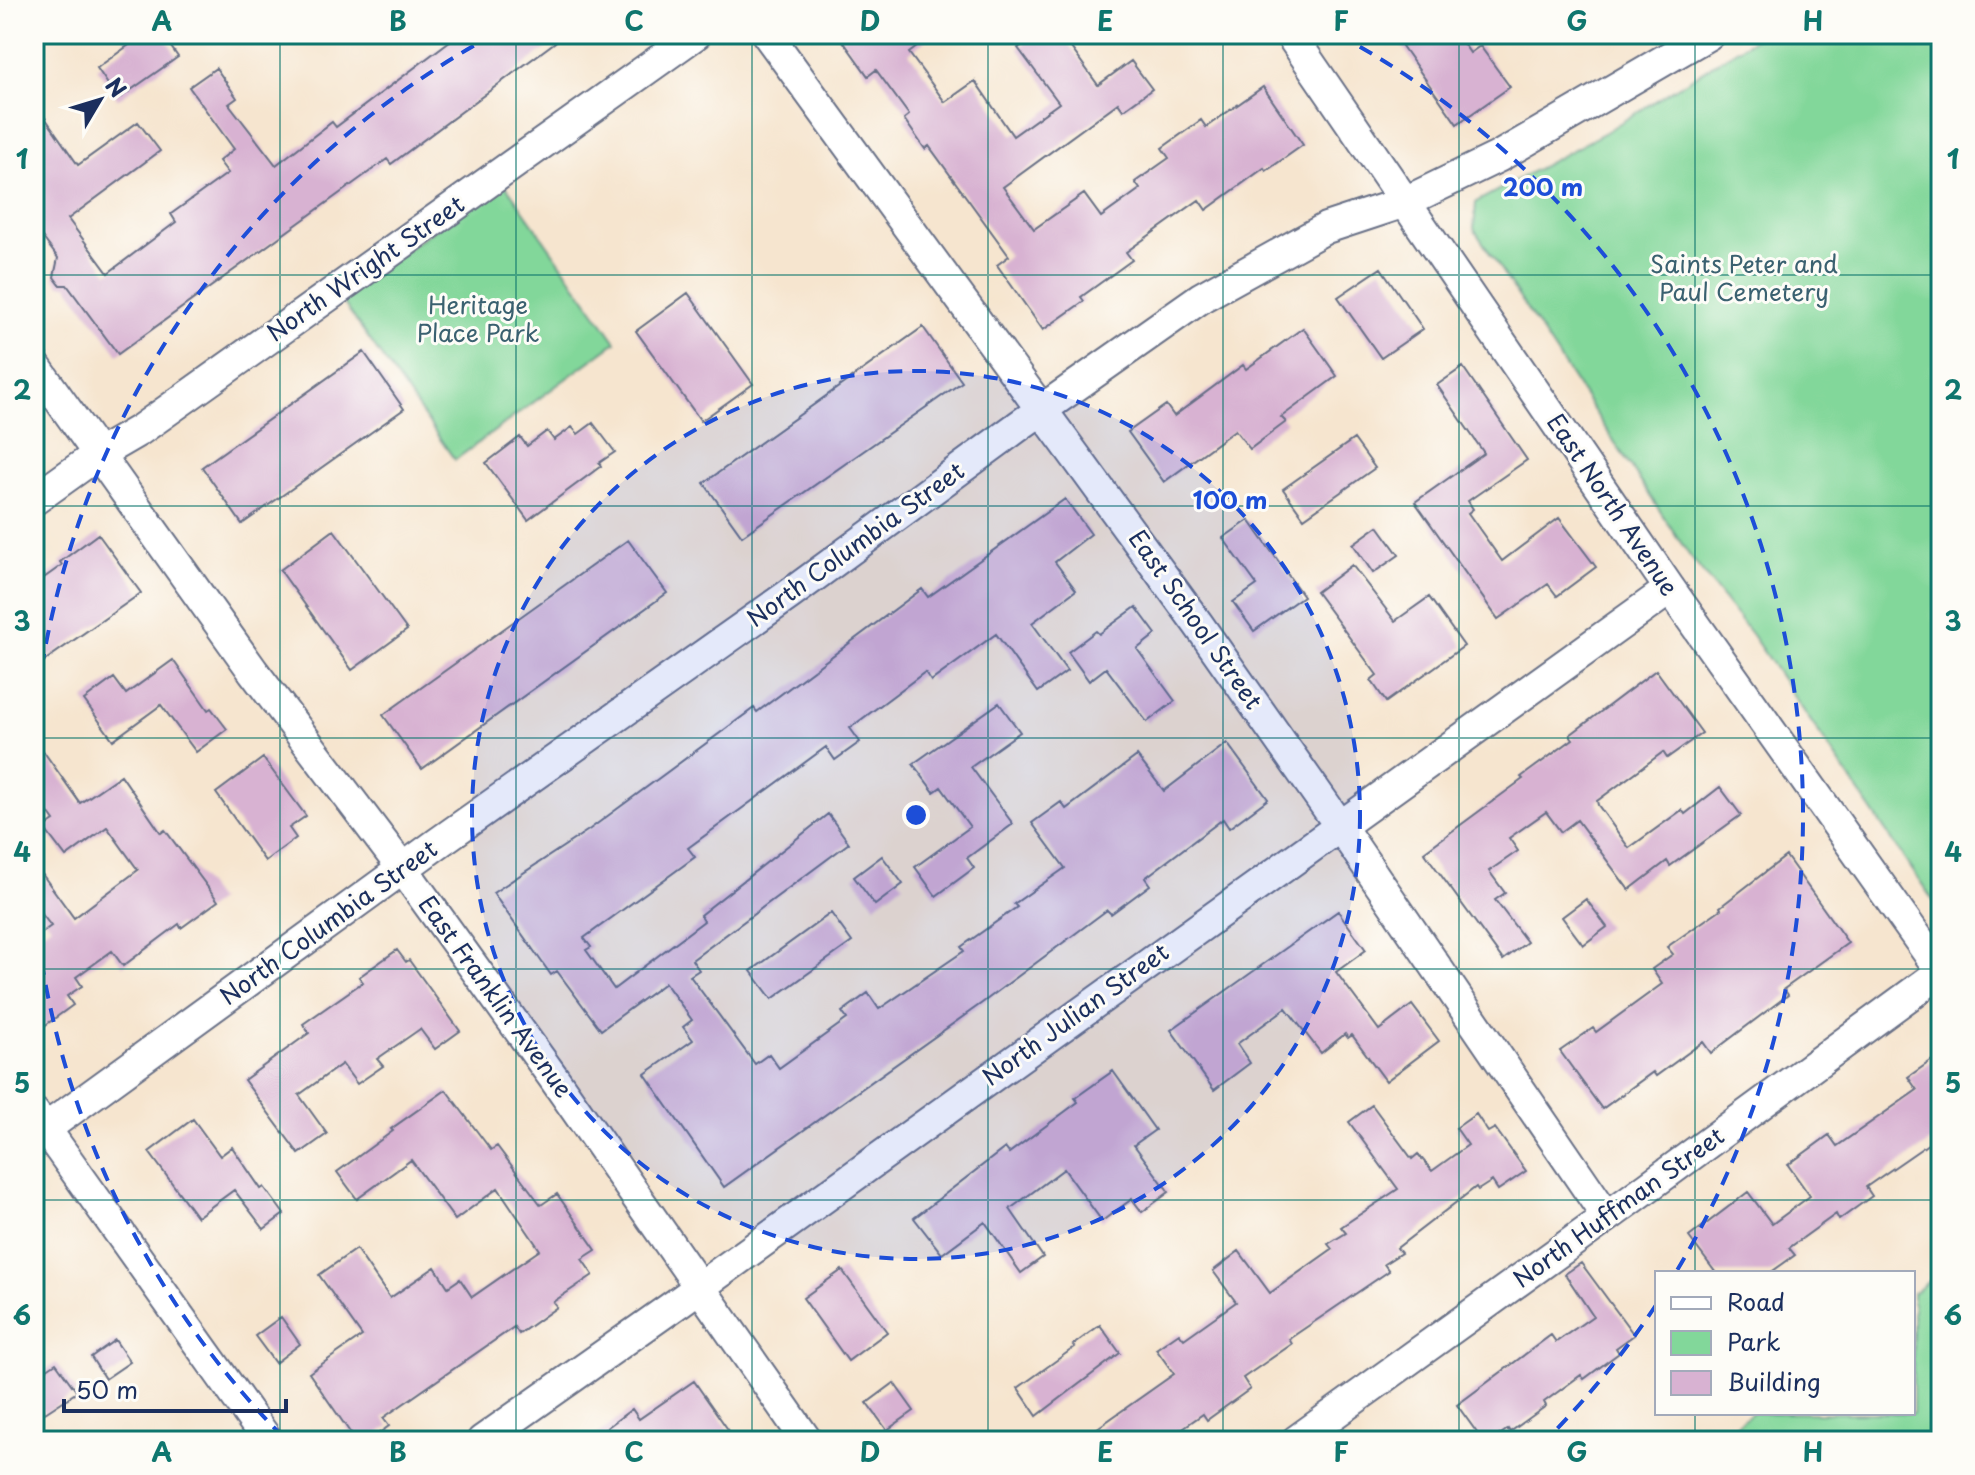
<svg xmlns="http://www.w3.org/2000/svg" width="1975" height="1475" viewBox="0 0 1975 1475" font-family="'Playpen Sans',sans-serif">
  <style>
    .green { fill: #82d79a; stroke: #4e837c; stroke-width: 2 }
    .building { fill: #d8b2d2 }
    .lines { fill: none; stroke-linecap: round; stroke-linejoin: round }
    .street-casing { stroke: #686f86; stroke-width: 34 }
    .street { stroke: #fff; stroke-width: 30 }
    .grid { fill: none; stroke: #0f766e; stroke-width: 2; stroke-opacity: 0.55 }
    .ring { fill: none; stroke: #1d4ed8; stroke-width: 4; stroke-dasharray: 14 10 }
    .labels { text-anchor: middle; stroke-width: 6; stroke-linejoin: round; paint-order: stroke }
    .park-label { font-size: 24px; fill: #3a6170; stroke: #fdfcf7 }
    .street-label { font-size: 24px; fill: #1b2f5e; stroke: #fdfcf7 }
    .centre { fill: #1d4ed8; stroke: #fdfcf7; stroke-width: 4 }
    .ring-label { font-size: 24px; text-anchor: middle; font-weight: bold; fill: #1d4ed8; stroke: #fdfcf7; stroke-width: 6; stroke-linejoin: round; paint-order: stroke }
    .neatline { fill: none; stroke: #0f766e; stroke-width: 3 }
    .grid-label { font-size: 26px; text-anchor: middle; font-weight: bold; fill: #0f766e }
  </style>
  <rect width="100%" height="100%" fill="#fdfcf7"/>
  <filter id="ink" filterUnits="userSpaceOnUse"><feTurbulence type="fractalNoise" baseFrequency=".0125" numOctaves="2"/><feDisplacementMap in="SourceGraphic" scale="16" xChannelSelector="R" yChannelSelector="G"/><feConvolveMatrix kernelMatrix="1 2 1 2 8 2 1 2 1" color-interpolation-filters="sRGB"/></filter>
  <filter id="wash" filterUnits="userSpaceOnUse"><feTurbulence type="fractalNoise" baseFrequency=".006" numOctaves="4" result="noise"/><feDisplacementMap in="SourceGraphic" scale="32" xChannelSelector="R" yChannelSelector="G"/><feGaussianBlur stdDeviation="1.8" result="paint"/><feColorMatrix in="noise" values="0 0 0 0 0 0 0 0 0 0 0 0 0 0 0 0 0 1.4 0 .05"/><feComposite in="paint" operator="in"/></filter>
  <g filter="url(#wash)">
    <rect width="100%" height="100%" fill="#f6e5cf"/>
    <!-- green -->
    <path class="green" d="M 1762,34 L 1941,34 L 1941,912 L 1752,635 L 1689,555 L 1474,229 L 1476,202 L 1604,133 Z
      M 502,180 L 616,342 L 455,460 L 340,298 Z
      M 1941,1272 L 1941,1441 L 1715,1441 L 1752,1413 L 1913,1413 L 1913,1293 Z"/>
    <g id="blocks">
      <!-- building -->
      <path class="building" d="M 122,34 L 162,34 L 178,57 L 118,99 L 97,68 L 129,45 Z
        M 459,34 L 566,34 L 391,164 L 387,159 L 118,354 L 67,285 L 60,285 L 54,277 L 58,258 L 34,226 L 34,102 L 78,165 L 138,122 L 160,151 L 68,219 L 108,273 L 176,222 L 171,214 L 228,173 L 219,161 L 234,149 L 189,87 L 216,68 L 237,98 L 229,104 L 276,165 L 332,122 L 336,127 Z
        M 838,34 L 934,34 L 909,53 L 945,102 L 975,81 L 1013,136 L 1059,103 L 1018,48 L 1038,34 L 1061,34 L 1098,85 L 1131,61 L 1152,89 L 1123,110 L 1118,103 L 1003,187 L 1034,229 L 1084,194 L 1101,217 L 1140,189 L 1135,182 L 1169,158 L 1162,148 L 1201,120 L 1206,127 L 1263,87 L 1303,145 L 1266,171 L 1264,168 L 1206,210 L 1199,200 L 1126,252 L 1132,260 L 1081,297 L 1084,301 L 1043,330 L 997,265 L 1009,256 L 929,146 L 925,149 L 904,119 L 909,115 L 876,70 L 868,76 Z
        M 1400,34 L 1457,34 L 1470,53 L 1480,46 L 1510,87 L 1457,124 L 1402,46 L 1406,43 Z
        M 1381,268 L 1423,329 L 1381,358 L 1338,297 Z
        M 688,293 L 753,384 L 701,421 L 636,331 Z
        M 923,327 L 962,382 L 742,536 L 704,483 Z
        M 1303,328 L 1337,376 L 1281,417 L 1286,422 L 1250,449 L 1235,430 L 1164,482 L 1128,432 L 1166,405 L 1174,416 L 1243,365 L 1246,369 Z
        M 364,352 L 404,409 L 242,524 L 202,467 Z
        M 1463,367 L 1527,460 L 1468,501 L 1473,509 L 1468,513 L 1502,561 L 1559,518 L 1596,567 L 1557,596 L 1548,584 L 1498,619 L 1415,502 L 1484,453 L 1437,385 Z
        M 593,423 L 615,452 L 599,463 L 601,466 L 528,520 L 486,463 L 520,437 L 527,446 L 547,431 L 554,440 L 572,427 L 578,434 Z
        M 1354,439 L 1375,468 L 1304,518 L 1283,489 Z
        M 1065,499 L 1091,534 L 1055,562 L 1076,590 L 1032,623 L 1067,671 L 1038,692 L 996,634 L 931,681 L 925,672 L 850,728 L 860,742 L 835,760 L 826,747 L 688,848 L 695,857 L 584,938 L 591,947 L 586,950 L 614,989 L 704,921 L 700,915 L 828,814 L 849,843 L 692,960 L 699,970 L 690,976 L 755,1064 L 769,1054 L 779,1068 L 847,1019 L 842,1012 L 868,993 L 879,1009 L 964,951 L 961,947 L 1017,907 L 1014,904 L 1065,868 L 1032,823 L 1061,802 L 1066,809 L 1137,756 L 1164,791 L 1227,743 L 1268,799 L 1229,828 L 1223,819 L 1145,878 L 1150,885 L 1111,914 L 1107,910 L 982,1003 L 724,1187 L 645,1074 L 693,1040 L 683,1027 L 692,1020 L 665,983 L 601,1030 L 557,971 L 551,975 L 493,893 L 590,829 L 754,708 L 757,712 L 922,589 L 928,597 Z
        M 1249,520 L 1303,596 L 1254,631 L 1233,602 L 1257,585 L 1223,538 Z
        M 1378,526 L 1399,555 L 1373,573 L 1353,544 Z
        M 334,530 L 407,630 L 352,670 L 280,570 Z
        M 98,534 L 141,593 L 44,661 L 34,647 L 34,585 L 62,565 L 60,562 Z
        M 628,540 L 667,593 L 422,769 L 383,715 Z
        M 1352,565 L 1395,621 L 1429,597 L 1464,646 L 1386,702 L 1371,680 L 1377,675 L 1316,592 Z
        M 1136,607 L 1156,634 L 1137,649 L 1175,701 L 1147,722 L 1106,668 L 1089,681 L 1068,652 L 1096,631 L 1099,634 Z
        M 173,660 L 208,710 L 211,708 L 227,729 L 196,752 L 161,705 L 113,740 L 84,700 L 114,678 L 126,694 Z
        M 1656,670 L 1702,733 L 1667,758 L 1663,752 L 1597,801 L 1598,805 L 1629,848 L 1682,810 L 1685,814 L 1720,787 L 1741,815 L 1670,866 L 1667,861 L 1629,890 L 1577,820 L 1561,832 L 1546,812 L 1509,838 L 1518,851 L 1489,871 L 1505,893 L 1495,900 L 1527,942 L 1503,960 L 1424,852 L 1523,779 L 1521,777 L 1573,739 L 1570,735 Z
        M 999,703 L 1020,732 L 971,767 L 1013,824 L 967,858 L 974,868 L 936,896 L 915,867 L 970,827 L 941,787 L 934,792 L 913,764 Z
        M 34,738 L 80,803 L 121,775 L 161,833 L 165,830 L 218,901 L 181,928 L 179,924 L 123,966 L 112,951 L 76,977 L 82,986 L 67,996 L 73,1005 L 44,1026 L 34,1012 L 34,938 L 51,926 L 34,904 L 34,863 L 74,918 L 138,870 L 107,827 L 66,857 L 44,828 L 54,821 L 34,793 Z
        M 263,758 L 306,816 L 289,828 L 296,838 L 265,861 L 216,793 Z
        M 882,856 L 903,884 L 875,905 L 854,877 Z
        M 1786,856 L 1848,943 L 1784,989 L 1788,995 L 1711,1053 L 1703,1042 L 1656,1076 L 1653,1072 L 1602,1109 L 1560,1051 L 1593,1028 L 1596,1032 L 1662,984 L 1652,969 L 1673,954 L 1667,947 L 1721,909 L 1720,907 Z
        M 1586,899 L 1607,927 L 1583,945 L 1562,917 Z
        M 1338,911 L 1366,950 L 1336,972 L 1379,1030 L 1412,1005 L 1439,1041 L 1386,1081 L 1352,1035 L 1348,1038 L 1345,1034 L 1321,1053 L 1286,1008 L 1237,1044 L 1250,1063 L 1214,1090 L 1171,1030 Z
        M 831,913 L 852,942 L 772,999 L 751,971 Z
        M 397,950 L 406,962 L 409,960 L 460,1031 L 435,1049 L 420,1029 L 377,1059 L 383,1066 L 357,1084 L 342,1064 L 299,1095 L 327,1134 L 299,1154 L 244,1080 L 309,1033 L 303,1024 L 363,982 L 359,977 Z
        M 1941,1054 L 1941,1135 L 1866,1187 L 1872,1196 L 1839,1220 L 1836,1214 L 1789,1248 L 1795,1255 L 1770,1273 L 1716,1273 L 1689,1237 L 1748,1192 L 1772,1224 L 1810,1196 L 1788,1165 L 1829,1135 L 1837,1146 L 1917,1090 L 1908,1077 Z
        M 1113,1071 L 1155,1130 L 1134,1145 L 1169,1192 L 1142,1212 L 1132,1199 L 1102,1221 L 1064,1169 L 1010,1209 L 1043,1257 L 1021,1273 L 985,1222 L 942,1254 L 914,1218 L 1005,1148 L 1009,1153 L 1078,1102 L 1075,1098 Z
        M 446,1090 L 491,1150 L 497,1146 L 541,1205 L 557,1194 L 596,1250 L 582,1259 L 593,1275 L 553,1302 L 557,1307 L 519,1334 L 514,1327 L 383,1418 L 389,1426 L 368,1441 L 356,1441 L 309,1373 L 362,1336 L 319,1275 L 356,1249 L 390,1298 L 435,1267 L 448,1287 L 460,1279 L 472,1297 L 540,1250 L 498,1188 L 455,1220 L 411,1160 L 357,1199 L 337,1172 L 393,1131 L 391,1129 Z
        M 1372,1105 L 1412,1159 L 1418,1154 L 1432,1171 L 1468,1145 L 1456,1128 L 1476,1114 L 1488,1132 L 1495,1128 L 1526,1171 L 1498,1190 L 1492,1181 L 1478,1190 L 1476,1187 L 1397,1248 L 1401,1253 L 1384,1264 L 1389,1271 L 1289,1339 L 1292,1344 L 1243,1378 L 1250,1389 L 1207,1420 L 1203,1414 L 1164,1441 L 1079,1441 L 1174,1374 L 1156,1349 L 1179,1333 L 1184,1339 L 1236,1302 L 1213,1271 L 1239,1251 L 1270,1293 L 1332,1249 L 1328,1244 L 1346,1233 L 1341,1227 L 1398,1189 L 1349,1122 Z
        M 193,1119 L 220,1156 L 232,1147 L 261,1189 L 264,1187 L 284,1214 L 264,1229 L 234,1190 L 197,1217 L 149,1152 Z
        M 1581,1263 L 1634,1335 L 1616,1348 L 1619,1353 L 1584,1379 L 1581,1375 L 1544,1402 L 1546,1406 L 1510,1432 L 1508,1429 L 1491,1441 L 1483,1441 L 1457,1405 L 1551,1335 L 1556,1342 L 1593,1316 L 1565,1274 Z
        M 842,1270 L 887,1332 L 848,1361 L 803,1298 Z
        M 281,1317 L 300,1344 L 275,1363 L 255,1336 Z
        M 1100,1325 L 1120,1353 L 1037,1416 L 1018,1388 L 1075,1347 L 1073,1345 Z
        M 115,1340 L 130,1362 L 105,1379 L 91,1357 Z
        M 56,1363 L 77,1392 L 45,1413 L 34,1397 L 34,1378 Z
        M 694,1381 L 736,1441 L 589,1441 L 632,1409 L 639,1419 Z
        M 894,1383 L 914,1411 L 887,1430 L 867,1403 Z"/>
    </g>
  </g>
  <g filter="url(#ink)">
    <use href="#blocks" fill-opacity="0" stroke="#686f86" stroke-width="2"/>
    <g class="lines">
      <defs>
        <path id="street" d="M 767,34 L 1198,624 L 1340,826 L 1607,1217
          M 1290,34 L 1670,589 L 1941,971
          M 34,364 L 253,671 L 403,869 L 553,1077 L 807,1441
          M 34,500 L 97,455 L 140,430 L 696,34
          M 34,1113 L 268,1441
          M 34,1137 L 438,843 L 790,594 L 1020,425 L 1202,297 L 1326,228 L 1405,202 L 1498,157 L 1709,34
          M 482,1441 L 679,1302 L 1670,589
          M 1296,1441 L 1607,1217 L 1941,972"/>
      </defs>
      <!-- street casing -->
      <use href="#street" class="street-casing"/>
      <!-- street -->
      <use href="#street" class="street"/>
    </g>
  </g>
  <!-- grid -->
  <path class="grid" d="M 280,34 L 280,1441M 516,34 L 516,1441M 752,34 L 752,1441M 988,34 L 988,1441M 1223,34 L 1223,1441M 1459,34 L 1459,1441M 1695,34 L 1695,1273M 34,275 L 1941,275M 34,506 L 1941,506M 34,738 L 1941,738M 34,969 L 1941,969M 34,1200 L 1941,1200M 1695,1413 L 1695,1441"/>
  <!-- distance rings -->
  <circle cx="916" cy="815" r="444" fill="#1d4ed8" fill-opacity=".12"/>
  <g class="ring">
    <circle cx="916" cy="815" r="444"/>
    <path d="M1656 1305A887 887 0 0 1 1549 1437M283 1437A887 887 0 0 1 35 915M35 715A887 887 0 0 1 493 35M1339 35A887 887 0 0 1 1676 1272"/>
  </g>
  <g class="labels">
    <!-- park labels -->
    <g class="park-label">
      <text x="1744" y="273">Saints Peter and<tspan x="1744" dy="28">Paul Cemetery</tspan></text>
      <text x="478" y="314">Heritage<tspan x="478" dy="28">Place Park</tspan></text>
    </g>
    <!-- street labels -->
    <g class="street-label">
      <text transform="translate(366 269) rotate(-35)" y="8">North Wright Street</text>
      <text transform="translate(1612 505) rotate(56)" y="8">East North Avenue</text>
      <text transform="translate(856 545) rotate(-36)" y="8">North Columbia Street</text>
      <text transform="translate(1195 620) rotate(55)" y="8">East School Street</text>
      <text transform="translate(329 923) rotate(-36)" y="8">North Columbia Street</text>
      <text transform="translate(495 997) rotate(54)" y="8">East Franklin Avenue</text>
      <text transform="translate(1076 1015) rotate(-36)" y="8">North Julian Street</text>
      <text transform="translate(1619 1208) rotate(-36)" y="8">North Huffman Street</text>
    </g>
  </g>
  <circle cx="916" cy="815" r="12" class="centre"/>
  <g class="ring-label">
    <text x="1543" y="196">200 m</text>
    <text x="1230" y="509">100 m</text>
  </g>
  <!-- margin -->
  <rect width="1975" height="1475" fill="none" stroke="#fdfcf7" stroke-width="88"/>
  <!-- legend -->
  <rect x="1655" y="1271" width="260" height="144" fill="#fdfcf7" stroke="#a3aaba" stroke-width="2"/>
  <rect x="1671" y="1297" width="40" height="12" fill="#ffffff" stroke="#a3aaba" stroke-width="2"/>
  <text x="1727" y="1311" font-size="24" fill="#1b2f5e">Road</text>
  <rect x="1671" y="1331" width="40" height="24" fill="#82d79a" stroke="#a3aaba" stroke-width="2"/>
  <text x="1727" y="1351" font-size="24" fill="#1b2f5e">Park</text>
  <rect x="1671" y="1371" width="40" height="24" fill="#d8b2d2" stroke="#a3aaba" stroke-width="2"/>
  <text x="1727" y="1391" font-size="24" fill="#1b2f5e">Building</text>
  <!-- north arrow -->
  <g transform="translate(100 100) rotate(52)" stroke="#fdfcf7" stroke-width="6" paint-order="stroke">
  <path d="M0-6L14 30L0 20L-14 30Z" fill="#1b2f5e"/>
  <text y="-12" font-size="22" font-weight="bold" text-anchor="middle" fill="#1b2f5e">N</text>
  </g>
  <!-- scale -->
  <path d="M64 1399v12h222v-12" fill="none" stroke="#1b2f5e" stroke-width="4"/>
  <text x="76" y="1399" font-size="24" fill="#1b2f5e" stroke="#fdfcf7" stroke-width="6" paint-order="stroke">50 m</text>
  <rect x="44" y="44" width="1887" height="1387" class="neatline"/>
  <g class="grid-label">
    <text x="162" y="31">A</text>
    <text x="398" y="31">B</text>
    <text x="634" y="31">C</text>
    <text x="870" y="31">D</text>
    <text x="1105" y="31">E</text>
    <text x="1341" y="31">F</text>
    <text x="1577" y="31">G</text>
    <text x="1813" y="31">H</text>
    <text x="22" y="169">1</text>
    <text x="1953" y="169">1</text>
    <text x="22" y="400">2</text>
    <text x="1953" y="400">2</text>
    <text x="22" y="631">3</text>
    <text x="1953" y="631">3</text>
    <text x="22" y="862">4</text>
    <text x="1953" y="862">4</text>
    <text x="22" y="1093">5</text>
    <text x="1953" y="1093">5</text>
    <text x="22" y="1325">6</text>
    <text x="1953" y="1325">6</text>
    <text x="162" y="1462">A</text>
    <text x="398" y="1462">B</text>
    <text x="634" y="1462">C</text>
    <text x="870" y="1462">D</text>
    <text x="1105" y="1462">E</text>
    <text x="1341" y="1462">F</text>
    <text x="1577" y="1462">G</text>
    <text x="1813" y="1462">H</text>
  </g>
</svg>
